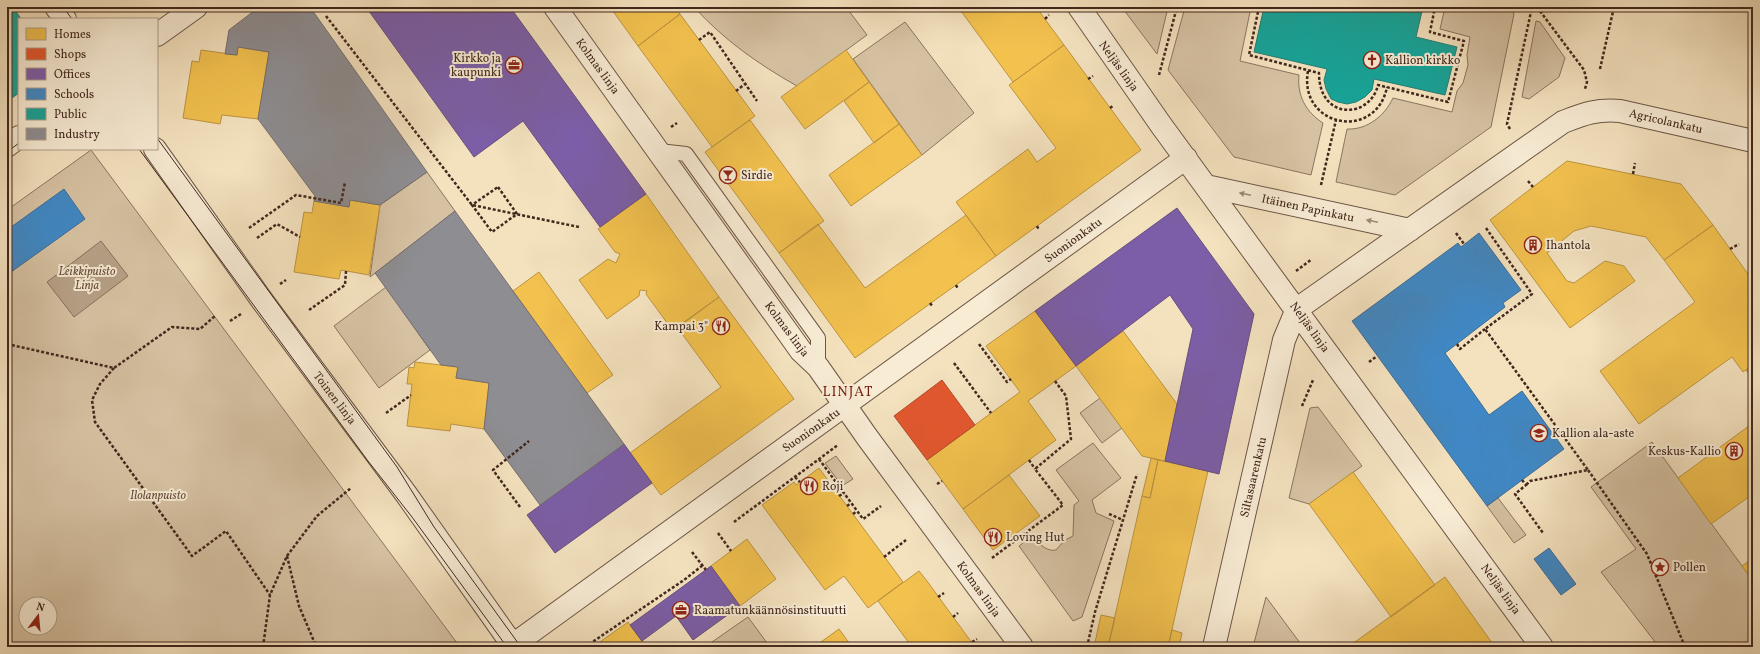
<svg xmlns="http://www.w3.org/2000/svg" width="1760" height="654" viewBox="0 0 1760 654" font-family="Vollkorn,serif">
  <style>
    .green { fill: #d6c2a3; stroke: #8c7460; fill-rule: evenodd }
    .water { fill: #b7a288; stroke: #88715d }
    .homes { fill: #f2c14e; stroke: #bd933f }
    .shops { fill: #e4572e; stroke: #b34929 }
    .offices { fill: #7b5ea7; stroke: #6a4e7e }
    .schools { fill: #3f88c5; stroke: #406b93 }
    .public { fill: #17a398; stroke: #247e73 }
    .industry { fill: #8d8d92; stroke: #766e6f }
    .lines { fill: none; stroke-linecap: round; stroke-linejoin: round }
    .service-casing { stroke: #6e5646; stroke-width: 16 }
    .minor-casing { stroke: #6e5646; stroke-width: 24 }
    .path { stroke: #42271d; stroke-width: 2.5; stroke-dasharray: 3 2; stroke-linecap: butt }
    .service { stroke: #f8ecd5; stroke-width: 14 }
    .minor { stroke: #f8ecd5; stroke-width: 22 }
    .tram { stroke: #42271d; stroke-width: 1 }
    .oneway { fill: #9d8a79 }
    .labels { text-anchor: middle; stroke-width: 4; stroke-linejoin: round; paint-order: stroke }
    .poi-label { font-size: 12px; fill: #42271d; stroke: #f8ecd5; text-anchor: start }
    .street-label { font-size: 12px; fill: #42271d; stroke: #f8ecd5 }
    .park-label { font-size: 12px; font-style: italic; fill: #674e3e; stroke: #f8ecd5 }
    .quarter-label { font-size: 14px; letter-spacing: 1px; fill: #7a1f14; stroke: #f8ecd5 }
  </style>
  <rect width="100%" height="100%" fill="#f4e2bf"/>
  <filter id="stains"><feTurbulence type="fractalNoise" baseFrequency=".005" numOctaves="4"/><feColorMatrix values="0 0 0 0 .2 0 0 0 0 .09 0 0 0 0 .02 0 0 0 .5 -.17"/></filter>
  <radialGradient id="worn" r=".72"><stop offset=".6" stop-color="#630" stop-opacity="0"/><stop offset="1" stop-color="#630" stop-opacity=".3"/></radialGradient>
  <!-- green -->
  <path class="green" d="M 694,7 L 846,7 L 867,35 L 797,86 C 758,64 724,40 694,7 Z
    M 1128,7 L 1168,7 L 1157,54 L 1124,10 Z
    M 1185,7 L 1251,7 L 1240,61 L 1299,75 C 1297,96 1306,112 1323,123 L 1311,175 L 1234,157 L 1168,70 Z
    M 1445,7 L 1510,7 L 1514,14 L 1491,127 L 1395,195 L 1336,182 L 1347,129 C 1368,130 1385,115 1393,98 L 1452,112 L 1457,91 L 1463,83 L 1468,65 L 1467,55 L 1470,37 L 1440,29 Z
    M 1536,21 L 1540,22 L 1565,58 L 1559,77 L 1529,99 L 1522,97 Z
    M 905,22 L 974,113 L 922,155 L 853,59 Z
    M 91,150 L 460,647 L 7,647 L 7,210 ZM 26,604 L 50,604 L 50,628 L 26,628 Z
    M 427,172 L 455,211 L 370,277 L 380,205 Z
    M 386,287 L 430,350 L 379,388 L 334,326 Z
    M 1100,398 L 1122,428 L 1102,443 L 1080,413 Z
    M 1318,407 L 1362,466 L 1309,504 L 1289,498 L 1310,408 Z
    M 1652,442 L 1753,581 L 1753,647 L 1659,647 L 1601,572 L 1636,549 L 1591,487 Z
    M 1093,443 L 1121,478 L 1092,500 L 1096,513 L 1114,521 L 1082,617 L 1073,621 L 1019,546 L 1032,536 C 1039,543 1046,552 1056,550 L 1065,540 L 1073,536 L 1074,505 L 1079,501 L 1056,470 Z
    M 836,456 L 853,479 L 842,486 L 825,463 Z
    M 1498,498 L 1526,535 L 1514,543 L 1487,506 Z
    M 1266,597 L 1303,647 L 1253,647 Z
    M 748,617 L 770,647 L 715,647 L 712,642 Z"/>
  <!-- water -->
  <path class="water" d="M 101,241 L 128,276 L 74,317 L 47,282 Z"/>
  <!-- homes -->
  <path class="homes" d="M 610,7 L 675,7 L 680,14 L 638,46 Z
    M 958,7 L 1036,7 L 1064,45 L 1013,82 Z
    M 680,14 L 755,116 L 712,147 L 638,46 Z
    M 1064,45 L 1141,150 L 996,256 L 956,202 L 1028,149 L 1037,162 L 1056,148 L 1009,85 Z
    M 238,47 L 269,52 L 258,119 L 222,115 L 220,124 L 183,118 L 192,61 L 199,62 L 201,50 L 237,55 Z
    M 846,50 L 869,82 L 805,129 L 781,97 Z
    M 869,82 L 899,124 L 874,143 L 844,101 Z
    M 750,120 L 824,221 L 779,253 L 705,152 Z
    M 899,124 L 922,155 L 851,206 L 829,175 Z
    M 1567,161 L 1681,184 L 1713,225 L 1664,260 L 1646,237 L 1591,226 L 1574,231 L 1547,253 L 1567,281 L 1574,283 L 1605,261 L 1624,266 L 1635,281 L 1570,328 L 1490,220 Z
    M 646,194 L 719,297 L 673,331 L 646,294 L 647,291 L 640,290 L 639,296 L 607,319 L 579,280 L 608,259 L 616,263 L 620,254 L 615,252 L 598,229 Z
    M 350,200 L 380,205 L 369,275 L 341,270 L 339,279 L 294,272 L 304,212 L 312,213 L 314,201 L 349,207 Z
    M 966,215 L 996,256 L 855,358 L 779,253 L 818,224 L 865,288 Z
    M 1713,225 L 1753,281 L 1753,365 L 1743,372 L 1732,357 L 1639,424 L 1600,371 L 1695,302 L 1664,260 Z
    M 539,272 L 613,375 L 587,393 L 513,291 Z
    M 719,297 L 794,399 L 661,495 L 630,453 L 721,387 L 677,327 Z
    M 1035,311 L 1076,366 L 1028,401 L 1056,440 L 963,509 L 927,460 L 1020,392 L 986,346 Z
    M 1123,331 L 1177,404 L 1165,461 L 1142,456 L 1076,366 Z
    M 415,362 L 458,367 L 456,378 L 489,383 L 484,429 L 451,424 L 450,431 L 407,426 L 412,384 L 407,384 L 409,367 L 414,368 Z
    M 1753,365 L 1753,380 L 1746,370 Z
    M 1753,423 L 1753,494 L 1711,524 L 1678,478 Z
    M 1151,458 L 1158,460 L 1150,498 L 1142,496 Z
    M 1158,460 L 1208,471 L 1168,647 L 1108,647 L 1142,496 L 1150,498 Z
    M 819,468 L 903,582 L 868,608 L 844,576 L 825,590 L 762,505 L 794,482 L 796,485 Z
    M 1353,472 L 1435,585 L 1391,617 L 1309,504 Z
    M 1009,475 L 1040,516 L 993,550 L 963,509 Z
    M 747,539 L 776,579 L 740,606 L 711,566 Z
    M 1753,558 L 1753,581 L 1742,566 Z
    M 919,571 L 927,581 L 975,647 L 912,647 L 878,601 Z
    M 1445,577 L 1495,647 L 1420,647 L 1416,642 L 1409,647 L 1348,647 Z
    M 1101,615 L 1115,618 L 1108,647 L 1094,647 Z
    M 628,622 L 646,647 L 593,647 L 604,639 Z
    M 839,629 L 852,647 L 814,647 Z
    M 1172,630 L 1182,633 L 1179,647 L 1168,647 Z"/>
  <!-- shops -->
  <path class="shops" d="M 942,380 L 975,425 L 927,460 L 894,416 Z"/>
  <!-- offices -->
  <path class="offices" d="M 366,7 L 510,7 L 646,194 L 600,227 L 523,121 L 474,157 Z
    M 1177,208 L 1254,314 L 1219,474 L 1165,461 L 1193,329 L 1170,295 L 1076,366 L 1035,311 Z
    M 624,444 L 652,483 L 555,553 L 527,515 Z
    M 711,566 L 740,606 L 693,640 L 676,616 L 642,641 L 630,625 Z"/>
  <!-- schools -->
  <path class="schools" d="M 64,189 L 85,219 L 7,275 L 7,230 Z
    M 1479,233 L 1521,290 L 1503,303 L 1505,307 L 1445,353 L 1489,415 L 1522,391 L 1564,449 L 1487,506 L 1352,321 L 1458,243 L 1461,247 Z
    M 1549,548 L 1576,584 L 1561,595 L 1534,559 Z"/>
  <!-- public -->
  <path class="public" d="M 13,7 L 21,19 L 19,19 L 19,93 L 9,100 L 7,96 L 7,11 Z
    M 1264,7 L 1291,7 L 1306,11 L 1307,7 L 1423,7 L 1416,37 L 1457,47 L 1445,95 L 1374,79 L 1372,90 L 1365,97 L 1356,102 L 1347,104 L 1338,102 L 1331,99 L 1326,89 L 1324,80 L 1327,69 L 1254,52 Z"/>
  <!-- industry -->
  <path class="industry" d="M 259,7 L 310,7 L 427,172 L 380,205 L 350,200 L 349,207 L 314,201 L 315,196 L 258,119 L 269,52 L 238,47 L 237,55 L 225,54 L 229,30 Z
    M 455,211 L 624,444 L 540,505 L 484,429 L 489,383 L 456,378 L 458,367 L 441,365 L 375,273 Z"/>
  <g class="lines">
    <defs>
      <path id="service" d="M 659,151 L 686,154 L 818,338 L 818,367"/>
      <path id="minor" d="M 56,7 L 65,19
        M 555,7 L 801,351 L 818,367 L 867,437 L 1022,647
        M 1079,7 L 1161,125 L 1542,647
        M 157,35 L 196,7
        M 7,146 L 19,137
        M 155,149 L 261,299 L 406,494 L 514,647
        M 1206,186 L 1410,230
        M 1297,309 L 1563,122 C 1584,114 1596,109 1620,111 L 1753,141
        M 513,645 L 1186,158
        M 1214,647 L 1284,340 L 1297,309"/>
    </defs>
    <!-- service casing -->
    <use href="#service" class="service-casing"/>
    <!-- minor casing -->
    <use href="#minor" class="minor-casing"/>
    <!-- path -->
    <path class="path" d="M 1259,7 L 1249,55 L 1319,73 C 1319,121 1370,119 1378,85 L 1448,102 L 1464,41 L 1430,32 L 1435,7
      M 1537,7 L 1584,70 L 1587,82 L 1585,89
      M 1301,9 L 1301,7
      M 326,16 L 472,205 L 579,227
      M 1045,19 L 1049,15
      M 699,40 L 710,32 L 757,101
      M 1600,69 L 1614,7
      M 1308,71 C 1298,127 1376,142 1387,87
      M 1159,75 L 1177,7
      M 1088,79 L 1093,76
      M 736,91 L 745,84
      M 1110,108 L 1114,105
      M 671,127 L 677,123
      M 1510,129 L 1507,124 L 1532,7
      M 1633,174 L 1635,163
      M 1528,181 L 1533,187
      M 1321,185 L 1336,120
      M 498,187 L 517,214 L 492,232 L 472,205 Z
      M 1037,226 L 1039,230
      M 249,228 L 296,195 L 341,203 L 345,182
      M 1486,228 L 1532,294 L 1485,329 L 1588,470 L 1530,481 L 1526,485
      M 1456,233 L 1464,244
      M 257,238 L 277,224 L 300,237
      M 1730,249 L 1739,244
      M 1296,271 L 1312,259
      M 280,284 L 286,280
      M 956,285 L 958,289
      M 930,303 L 933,307
      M 309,310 L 345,285 L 346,271
      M 230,321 L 241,314
      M 7,344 L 114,368 L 172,327 L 200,329 L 215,316
      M 979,344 L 1007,382 L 1011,379
      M 1457,344 L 1460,349 L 1485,329
      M 1369,362 L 1377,356
      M 954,363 L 991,413
      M 114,368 L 100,384 L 92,400 L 95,422 L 192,556 L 226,531 L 270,595
      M 1302,406 L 1313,380
      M 386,413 L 411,395
      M 819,459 L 863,519 L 881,506
      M 1029,460 L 1035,469
      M 1588,470 L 1647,554 L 1685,647
      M 795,477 L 800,482
      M 1522,480 L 1526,485 L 1515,494 L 1543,533
      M 937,484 L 942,481
      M 839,496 L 844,493
      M 847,506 L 851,503
      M 520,507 L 493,470 L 529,441
      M 853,514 L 857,511
      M 1109,514 L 1123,520
      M 734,522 L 838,445
      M 718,533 L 731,551
      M 692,552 L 706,570
      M 287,556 L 299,606 L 316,646
      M 884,557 L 906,540
      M 992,558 L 1063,505 L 1035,469 L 1071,439 L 1066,396 L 1055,381
      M 938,597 L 944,593
      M 953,617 L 958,613
      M 972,642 L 977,639
      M 569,643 L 572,647
      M 263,647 L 270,595 L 287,556 L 317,516 L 351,488
      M 290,647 L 299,645 L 318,647
      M 585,647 L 684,580 L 703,565
      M 1087,647 L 1095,612 L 1137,474"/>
    <!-- service -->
    <use href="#service" class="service"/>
    <!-- minor -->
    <use href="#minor" class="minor"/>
    <!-- tram -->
    <path class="tram" d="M 63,7 L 72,19
      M 157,138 L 397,467 L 434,527 L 521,647
      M 139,149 L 368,461 L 412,517 L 507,647
      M 7,152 L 19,143"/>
  </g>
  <!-- one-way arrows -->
  <defs><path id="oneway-solid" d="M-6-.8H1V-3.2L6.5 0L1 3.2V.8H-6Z"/></defs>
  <g class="oneway">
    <use href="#oneway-solid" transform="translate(1245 194) rotate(-168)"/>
    <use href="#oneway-solid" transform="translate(1372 221) rotate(-168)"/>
  </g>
  <!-- icons -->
  <defs>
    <symbol id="church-ring" viewBox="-11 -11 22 22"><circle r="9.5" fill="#f8ecd5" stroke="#8f2418" stroke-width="1.5"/><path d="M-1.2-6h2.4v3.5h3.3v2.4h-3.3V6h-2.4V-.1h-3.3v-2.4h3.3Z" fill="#8f2418"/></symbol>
    <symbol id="office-ring" viewBox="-11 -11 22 22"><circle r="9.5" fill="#f8ecd5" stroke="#8f2418" stroke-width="1.5"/><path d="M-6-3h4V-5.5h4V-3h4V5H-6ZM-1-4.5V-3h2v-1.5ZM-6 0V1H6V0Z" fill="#8f2418"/></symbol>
    <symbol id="bar-ring" viewBox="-11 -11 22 22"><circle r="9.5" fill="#f8ecd5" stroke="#8f2418" stroke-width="1.5"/><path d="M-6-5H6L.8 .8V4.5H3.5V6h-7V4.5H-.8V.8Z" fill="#8f2418"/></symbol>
    <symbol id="building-ring" viewBox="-11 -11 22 22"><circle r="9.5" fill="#f8ecd5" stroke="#8f2418" stroke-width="1.5"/><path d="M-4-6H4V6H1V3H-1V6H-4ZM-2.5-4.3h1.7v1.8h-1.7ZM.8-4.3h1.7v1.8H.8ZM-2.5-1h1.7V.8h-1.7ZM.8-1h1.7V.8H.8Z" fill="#8f2418"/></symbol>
    <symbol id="restaurant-ring" viewBox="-11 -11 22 22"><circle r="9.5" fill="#f8ecd5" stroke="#8f2418" stroke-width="1.5"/><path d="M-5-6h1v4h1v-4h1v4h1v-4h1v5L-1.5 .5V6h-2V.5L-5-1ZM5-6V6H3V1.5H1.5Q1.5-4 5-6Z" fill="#8f2418"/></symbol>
    <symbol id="school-ring" viewBox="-11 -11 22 22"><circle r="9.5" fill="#f8ecd5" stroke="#8f2418" stroke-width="1.5"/><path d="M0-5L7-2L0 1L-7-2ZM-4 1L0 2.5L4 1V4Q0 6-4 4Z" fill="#8f2418"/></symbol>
    <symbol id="sight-ring" viewBox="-11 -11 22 22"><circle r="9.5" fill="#f8ecd5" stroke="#8f2418" stroke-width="1.5"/><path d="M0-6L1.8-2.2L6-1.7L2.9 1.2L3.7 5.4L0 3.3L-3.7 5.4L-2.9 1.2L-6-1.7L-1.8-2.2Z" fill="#8f2418"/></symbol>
  </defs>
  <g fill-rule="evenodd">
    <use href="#church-ring" x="1362" y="50" width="20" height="20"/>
    <use href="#office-ring" x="504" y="55" width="20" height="20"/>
    <use href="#bar-ring" x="718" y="165" width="20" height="20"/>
    <use href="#building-ring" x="1523" y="235" width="20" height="20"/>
    <use href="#restaurant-ring" x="711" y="316" width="20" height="20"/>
    <use href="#school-ring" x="1529" y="423" width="20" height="20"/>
    <use href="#building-ring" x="1724" y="441" width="20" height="20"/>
    <use href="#restaurant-ring" x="799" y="476" width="20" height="20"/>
    <use href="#restaurant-ring" x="983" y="527" width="20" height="20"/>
    <use href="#sight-ring" x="1650" y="557" width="20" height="20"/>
    <use href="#office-ring" x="671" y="600" width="20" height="20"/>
  </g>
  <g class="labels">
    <!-- poi labels -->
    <g class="poi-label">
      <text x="501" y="62" text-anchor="end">Kirkko ja<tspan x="501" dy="14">kaupunki</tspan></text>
      <text x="1385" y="64">Kallion kirkko</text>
      <text x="741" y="179">Sirdie</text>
      <text x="1546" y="249">Ihantola</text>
      <text x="708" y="330" text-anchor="end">Kampai 3"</text>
      <text x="1552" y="437">Kallion ala-aste</text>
      <text x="1721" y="455" text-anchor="end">Keskus-Kallio</text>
      <text x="822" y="490">Roji</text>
      <text x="1006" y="541">Loving Hut</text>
      <text x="1673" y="571">Pollen</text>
      <text x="694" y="614">Raamatunkäännösinstituutti</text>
    </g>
    <!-- street labels -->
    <g class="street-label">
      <text transform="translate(598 66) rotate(54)" y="4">Kolmas linja</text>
      <text transform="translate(1119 66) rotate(54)" y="4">Neljäs linja</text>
      <text transform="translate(1666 121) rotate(13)" y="4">Agricolankatu</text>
      <text transform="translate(1308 208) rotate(12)" y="4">Itäinen Papinkatu</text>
      <text transform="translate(1073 240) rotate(-36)" y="4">Suonionkatu</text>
      <text transform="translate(1310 327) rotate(54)" y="4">Neljäs linja</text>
      <text transform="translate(787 329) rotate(53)" y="4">Kolmas linja</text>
      <text transform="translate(335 398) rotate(53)" y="4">Toinen linja</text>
      <text transform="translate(811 430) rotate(-35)" y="4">Suonionkatu</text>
      <text transform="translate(1253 477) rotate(-77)" y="4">Siltasaarenkatu</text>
      <text transform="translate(979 589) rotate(54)" y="4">Kolmas linja</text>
      <text transform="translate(1501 589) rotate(54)" y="4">Neljäs linja</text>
    </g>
    <!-- park labels -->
    <g class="park-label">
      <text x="87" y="275">Leikkipuisto<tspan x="87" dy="14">Linja</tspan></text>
      <text x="158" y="499">Ilolanpuisto</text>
    </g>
    <!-- quarter labels -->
    <g class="quarter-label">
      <text x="848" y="396">LINJAT</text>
    </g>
  </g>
  <!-- margin -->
  <rect width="1760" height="654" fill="none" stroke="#f4e2bf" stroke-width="24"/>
  <rect x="8" y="8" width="1744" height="638" fill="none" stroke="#42271d" stroke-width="2"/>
  <rect x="12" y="12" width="1736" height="630" fill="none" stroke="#42271d"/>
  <!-- legend -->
  <rect x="18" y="18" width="140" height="132" fill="#f8ecd5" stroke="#af9d8b"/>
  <rect x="26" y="28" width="20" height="12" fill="#f2c14e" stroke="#af9d8b"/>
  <text x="54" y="38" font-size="12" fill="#42271d">Homes</text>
  <rect x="26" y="48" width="20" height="12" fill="#e4572e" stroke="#af9d8b"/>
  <text x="54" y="58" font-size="12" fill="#42271d">Shops</text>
  <rect x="26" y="68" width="20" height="12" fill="#7b5ea7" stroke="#af9d8b"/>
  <text x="54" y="78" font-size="12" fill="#42271d">Offices</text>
  <rect x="26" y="88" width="20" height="12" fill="#3f88c5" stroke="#af9d8b"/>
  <text x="54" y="98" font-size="12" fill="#42271d">Schools</text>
  <rect x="26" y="108" width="20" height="12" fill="#17a398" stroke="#af9d8b"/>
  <text x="54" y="118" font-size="12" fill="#42271d">Public</text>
  <rect x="26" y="128" width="20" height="12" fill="#8d8d92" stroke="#af9d8b"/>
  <text x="54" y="138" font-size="12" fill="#42271d">Industry</text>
  <!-- north arrow -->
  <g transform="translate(38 616) rotate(16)"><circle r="19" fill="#f8ecd5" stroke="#af9d8b"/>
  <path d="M0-3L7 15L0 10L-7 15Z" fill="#8f2418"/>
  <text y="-6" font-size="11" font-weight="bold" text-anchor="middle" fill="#42271d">N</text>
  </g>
  <rect width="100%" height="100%" filter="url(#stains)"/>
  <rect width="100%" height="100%" fill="url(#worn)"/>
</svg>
